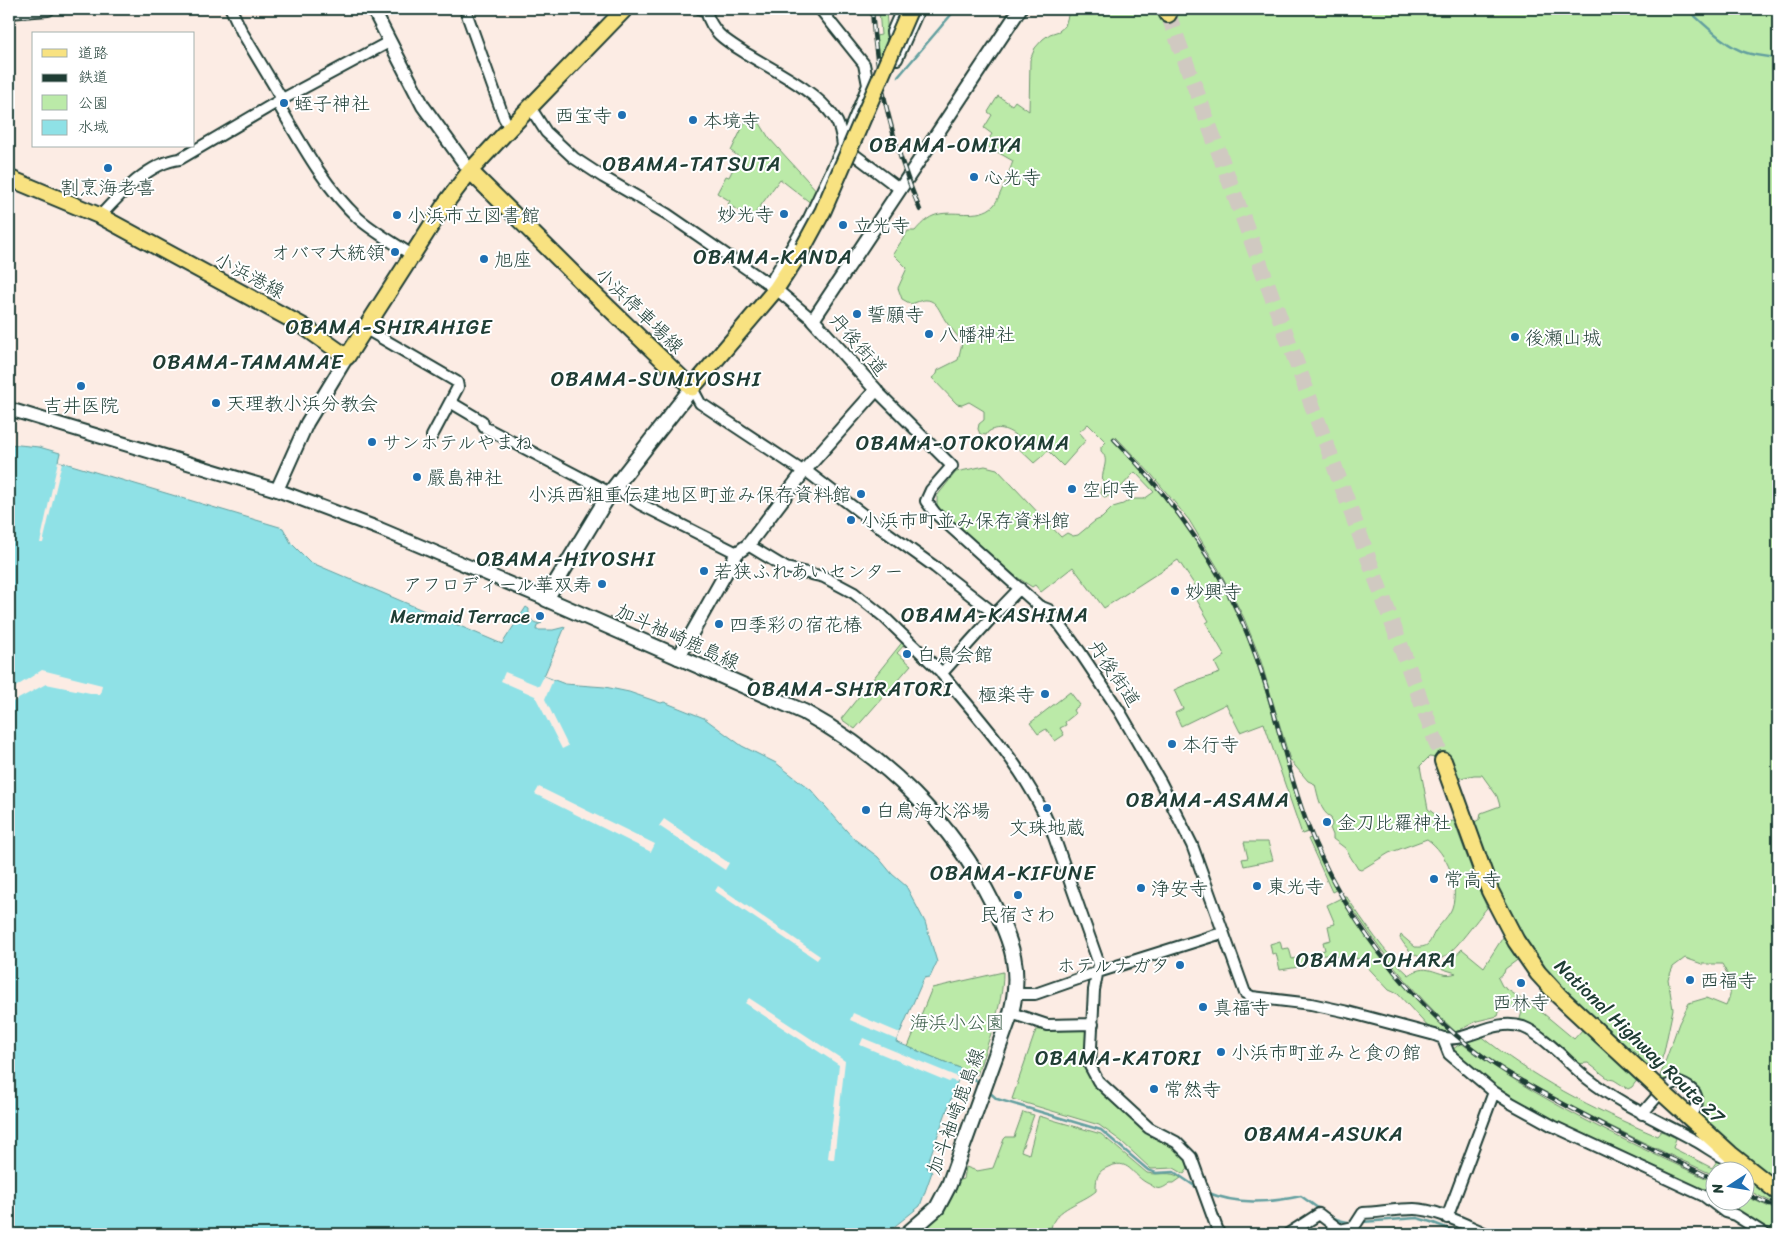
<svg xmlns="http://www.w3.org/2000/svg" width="1787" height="1243" viewBox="0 0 1787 1243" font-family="Sriracha,'Klee One',sans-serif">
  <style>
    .green { fill: #bbeaa8; stroke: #6d946e }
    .water { fill: #8fe1e6; stroke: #629f9f }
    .pier { fill: #fcece4 }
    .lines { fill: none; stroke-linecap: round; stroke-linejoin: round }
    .stream { stroke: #629f9f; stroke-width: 2.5 }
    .trunk-tunnel { stroke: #d0c9c1; stroke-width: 16; stroke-dasharray: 16 8; stroke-linecap: butt }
    .minor-casing { stroke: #1f3d34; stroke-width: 14 }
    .tertiary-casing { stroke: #1f3d34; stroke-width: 16 }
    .secondary-casing { stroke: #1f3d34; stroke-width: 18 }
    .primary-casing { stroke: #1f3d34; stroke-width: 19 }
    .trunk-casing { stroke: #1f3d34; stroke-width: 20 }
    .minor { stroke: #fff; stroke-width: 10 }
    .tertiary { stroke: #fff; stroke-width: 12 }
    .secondary { stroke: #fff; stroke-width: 14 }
    .primary { stroke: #f8e281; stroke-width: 15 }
    .trunk { stroke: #f8e281; stroke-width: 16 }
    .rail-casing { stroke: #1f3d34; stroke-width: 4.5 }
    .rail { stroke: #fff; stroke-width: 2.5; stroke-dasharray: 8; stroke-linecap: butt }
    .primary-bridge-casing { stroke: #1f3d34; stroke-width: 19; stroke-linecap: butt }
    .trunk-bridge-casing { stroke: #1f3d34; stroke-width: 20; stroke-linecap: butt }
    .primary-bridge { stroke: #f8e281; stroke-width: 15 }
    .trunk-bridge { stroke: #f8e281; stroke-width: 16 }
    .poi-dot { fill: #1f6fb2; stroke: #fff; stroke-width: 2 }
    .labels { text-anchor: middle; stroke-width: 4; stroke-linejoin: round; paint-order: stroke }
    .poi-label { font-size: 19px; fill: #1f3d34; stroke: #fff; text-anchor: start }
    .street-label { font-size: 19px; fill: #1f3d34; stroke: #fff }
    .park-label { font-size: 19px; fill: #3e604b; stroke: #fff }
    .quarter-label { font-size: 21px; letter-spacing: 1px; fill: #1f3d34; stroke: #fff }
  </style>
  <rect width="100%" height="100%" fill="#fcece4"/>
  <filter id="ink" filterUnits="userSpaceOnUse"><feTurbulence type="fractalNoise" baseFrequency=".02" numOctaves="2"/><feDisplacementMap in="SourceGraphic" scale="10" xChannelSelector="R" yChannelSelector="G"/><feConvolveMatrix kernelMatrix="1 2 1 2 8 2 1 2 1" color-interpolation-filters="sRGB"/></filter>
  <g filter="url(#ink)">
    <!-- green -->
    <path class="green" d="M 879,9 L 886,9 L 888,40 L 879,60 L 876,36 L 881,35 Z
      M 1070,9 L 1155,9 L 1162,19 L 1178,14 L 1179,9 L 1778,9 L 1778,1182 L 1700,1119 L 1701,1090 C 1691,1076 1677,1080 1663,1083 L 1659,1079 L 1679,1023 L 1689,1003 L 1706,998 L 1726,1006 C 1734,988 1731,980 1722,964 L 1702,964 L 1685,958 L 1673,967 L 1668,979 L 1673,1009 L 1664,1052 L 1659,1067 L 1653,1073 C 1607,1031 1557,991 1523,939 C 1499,904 1487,862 1473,823 L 1480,819 L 1481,813 L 1500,806 L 1497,796 L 1482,775 L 1474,775 L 1456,779 L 1447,759 L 1429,757 L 1420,766 L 1428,809 L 1445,822 L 1454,821 L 1477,884 L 1487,908 C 1477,919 1455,952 1442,958 C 1435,961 1423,960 1416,955 C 1409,952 1404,944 1400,938 L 1401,935 L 1415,947 C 1431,948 1429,941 1436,930 C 1441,923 1449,916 1452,908 C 1460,884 1447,853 1427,839 L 1389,853 L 1361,870 L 1358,869 L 1345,848 L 1333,839 L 1333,835 L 1330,828 L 1332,825 L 1331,817 C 1320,812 1318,795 1315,784 L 1308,781 L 1290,760 L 1260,658 L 1244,618 L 1218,568 L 1189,520 L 1152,475 L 1116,437 L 1113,441 C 1175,503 1227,577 1256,661 C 1275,718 1288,776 1308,832 L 1302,834 L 1264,723 L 1240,732 L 1226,704 L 1181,726 L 1175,713 L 1183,709 L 1174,690 L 1187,684 L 1220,673 L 1215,663 L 1225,656 L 1206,623 L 1209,621 L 1195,597 L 1200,593 L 1178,560 L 1104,608 L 1073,567 L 1041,592 L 1035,585 L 1032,587 L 1003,568 L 937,510 L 937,496 L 956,472 L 985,466 L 997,469 L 1061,537 L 1067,533 L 1073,536 L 1078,535 L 1095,521 L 1102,518 L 1113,507 L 1123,504 L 1131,499 L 1144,499 L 1154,492 L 1135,472 C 1126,480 1117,496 1104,497 C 1099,492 1100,489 1103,484 C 1100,470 1111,461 1101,451 L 1101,447 L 1106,442 L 1088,424 L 1079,432 L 1086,440 L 1063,466 L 1048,451 L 1034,463 L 1014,444 L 1020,438 C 1009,431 1000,424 988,432 L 986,435 L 980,434 L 978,429 L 979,424 L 984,420 L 984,411 L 969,402 L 962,405 L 957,404 L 932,378 L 937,374 L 938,370 L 958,360 L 962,343 C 957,334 950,328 945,320 C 941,314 938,304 931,301 C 924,298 918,302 911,304 L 902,299 L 898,288 L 907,268 L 893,254 L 908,231 L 915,231 C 920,225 926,219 933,216 C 951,208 979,221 994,205 C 999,199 1010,170 1013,161 L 985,145 L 992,134 L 984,128 L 992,115 L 988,112 L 998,96 L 1012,105 L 1015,101 L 1029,111 L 1030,60 L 1035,48 L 1043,39 L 1050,34 L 1059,31 L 1065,26 Z
      M 749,114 L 758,120 L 769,138 L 818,192 L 812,204 L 780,179 L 751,219 L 728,204 L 730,201 L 717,193 L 726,176 L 729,177 L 739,157 L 731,151 Z
      M 904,640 L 906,643 L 897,653 L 911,665 L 855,729 L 841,719 Z
      M 1070,692 L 1080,705 L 1073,710 L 1075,714 L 1065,722 L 1066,725 L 1060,728 L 1064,735 L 1055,741 L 1046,729 L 1038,734 L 1030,723 Z
      M 1311,838 L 1336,890 L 1332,892 L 1308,839 Z
      M 1244,842 L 1268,842 L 1273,860 L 1244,866 L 1242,859 L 1248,858 Z
      M 1344,896 L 1346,896 C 1365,923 1384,953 1409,975 C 1429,960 1439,980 1456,973 L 1440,968 L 1451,961 L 1462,949 L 1484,967 L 1505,934 L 1520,958 L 1505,969 L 1504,973 L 1498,978 L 1502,986 L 1544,1014 L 1574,1039 L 1584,1028 L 1638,1079 L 1632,1087 L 1628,1089 L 1614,1080 L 1609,1079 L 1588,1063 L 1576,1064 L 1519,1022 L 1522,1012 L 1511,1007 L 1500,1009 L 1498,1016 L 1477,1021 L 1456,1032 C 1411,992 1377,946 1344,896 Z
      M 1341,898 C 1371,948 1408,994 1451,1034 L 1447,1035 L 1430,1029 L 1398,994 L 1389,990 L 1360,959 L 1324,955 L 1315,957 L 1313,953 L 1325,950 L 1323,942 L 1331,940 L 1328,926 L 1335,924 L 1327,905 Z
      M 1280,941 L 1282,949 L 1289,948 L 1292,959 L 1303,956 L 1305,966 L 1280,970 L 1276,953 L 1272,954 L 1270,944 Z
      M 1003,972 C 1003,1008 988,1040 977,1075 L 908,1047 L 932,988 Z
      M 1085,1028 L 1088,1031 L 1086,1062 L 1168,1143 C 1178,1149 1185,1156 1190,1166 L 1184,1174 L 1174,1168 L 1151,1169 L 1121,1141 L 1099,1125 L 1012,1099 L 1036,1030 Z
      M 1479,1034 C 1532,1078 1593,1109 1657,1136 L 1661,1131 L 1676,1138 L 1673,1148 L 1712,1168 L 1717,1161 L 1722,1162 L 1725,1168 L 1728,1170 L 1714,1170 L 1714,1175 C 1667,1154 1619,1131 1573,1107 C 1535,1087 1497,1067 1465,1040 Z
      M 1461,1043 C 1536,1100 1629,1143 1714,1182 L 1714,1200 L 1513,1101 L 1453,1053 L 1452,1050 Z
      M 1023,1112 L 1034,1115 L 1021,1151 L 1029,1154 L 1039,1116 L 1101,1134 L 1147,1173 C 1160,1176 1170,1170 1181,1178 L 1174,1183 L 1170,1183 C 1166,1186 1161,1190 1156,1188 C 1153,1187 1152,1185 1149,1184 C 1131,1176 1130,1156 1106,1168 C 1096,1172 1096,1181 1096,1191 C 1082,1203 1055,1208 1051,1228 L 1055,1234 L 918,1234 L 946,1208 L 958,1181 L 964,1179 L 966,1167 L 977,1171 L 993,1168 L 1004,1139 L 1006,1137 L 1014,1137 Z
      M 1744,1173 L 1778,1197 L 1778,1205 L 1745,1189 Z
      M 1745,1196 L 1778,1211 L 1778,1234 L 1771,1234 L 1748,1217 L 1723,1207 L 1715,1201 L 1744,1200 Z
      M 1413,1228 L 1425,1230 L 1423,1234 L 1364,1234 L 1361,1231 Z"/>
    <!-- water -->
    <path class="water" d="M 9,444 L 39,447 L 60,453 L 58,461 L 283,528 L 291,543 L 310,562 L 502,644 L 526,607 L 529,609 C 528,618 533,625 542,623 L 537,625 L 536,630 L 553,630 L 565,627 L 544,676 L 565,684 L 605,687 L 629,692 L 661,703 L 664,702 L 704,718 L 742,746 L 776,763 L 811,790 L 853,838 L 878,857 L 892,874 L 906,886 L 925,922 L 937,962 L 930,977 L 924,978 L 896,1042 L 962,1069 L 928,1162 L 927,1168 L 932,1172 L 920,1206 L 885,1234 L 9,1234 Z"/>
    <!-- pier -->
    <path class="pier" d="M 58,461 L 62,462 L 43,543 L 40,543 Z
      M 42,670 L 102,685 L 100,695 L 46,684 L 9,704 L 9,691 Z
      M 505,672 L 539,686 L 544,676 L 553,680 L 545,699 L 568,746 L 562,749 L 535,696 L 501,681 Z
      M 539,787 L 655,844 L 651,852 L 535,794 Z
      M 664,819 L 729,863 L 725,870 L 659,826 Z
      M 718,886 L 820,956 L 817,960 L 715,891 Z
      M 749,998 L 845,1061 L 834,1160 L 828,1158 L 839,1065 L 745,1003 Z
      M 853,1013 L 900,1033 L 897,1040 L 850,1020 Z
      M 863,1038 L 958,1077 L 957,1082 L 950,1080 L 949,1082 L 860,1045 Z"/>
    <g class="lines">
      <!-- stream -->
      <path class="stream" d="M 1687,9 C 1703,23 1726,47 1747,53 C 1757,56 1768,56 1778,59
        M 898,77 L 956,9
        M 960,1073 L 974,1079 L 980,1084
        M 988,1091 L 997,1099 L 1101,1130 L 1148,1170 L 1156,1173 L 1174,1172 L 1199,1189
        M 1206,1192 C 1237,1205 1269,1203 1301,1196 C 1317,1207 1335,1224 1354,1222
        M 1362,1222 L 1417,1218 L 1431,1222 L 1462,1234"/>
      <!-- trunk-tunnel -->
      <path class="trunk-tunnel" d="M 1168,14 L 1443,761"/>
      <defs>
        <path id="minor" d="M 231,9 L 242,32 L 282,99
          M 465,9 L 504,118 L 510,128
          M 701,9 L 706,11 C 713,35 727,41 747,54 C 775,71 815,90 834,117 C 840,125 842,136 843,146 L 900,189
          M 902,9 L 892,32 L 897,59 L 919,9
          M 277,102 C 301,143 323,185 358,218 C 374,232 394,243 412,255
          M 530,107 L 546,132 L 574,158 L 603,177 L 667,214 L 776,289 L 813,320
          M 100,216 C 120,194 150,162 180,159 L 277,102 L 389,42
          M 769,285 L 809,218 L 843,146 L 868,85 L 864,64 L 820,9
          M 366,329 L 457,382 L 458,387 L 432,436
          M 692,388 L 700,403 L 804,472
          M 876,390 L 952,466 L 931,490 L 926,501 L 935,513 L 1039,606 L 1049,610 L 1080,652 L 1120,712 L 1160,781 L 1192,845 L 1245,993 L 1252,997 L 1311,1004 L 1348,1012 L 1435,1035 C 1463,1049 1490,1016 1523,1027 C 1544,1035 1570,1065 1588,1079 C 1621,1105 1658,1120 1694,1140 C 1706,1146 1717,1156 1730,1160
          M 450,402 L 482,421 L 484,427 L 610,493
          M 805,470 L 878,526 L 935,567 L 995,614 L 1020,588
          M 615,487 L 640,504 L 737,553
          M 748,545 L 786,568 L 824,577 L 854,593 L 883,616 L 942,673 L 995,614
          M 942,674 C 983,723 1027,771 1052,831 L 1099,964 L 1094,990 L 1090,1066 L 1098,1081 L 1149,1128 L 1176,1142 L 1191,1157 L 1219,1234
          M 1016,994 L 1035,994 L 1098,972 L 1222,933
          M 1011,1013 L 1047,1025 L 1093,1024
          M 1443,1039 L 1449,1054 L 1494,1092 L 1511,1103 L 1553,1126 L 1704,1196 L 1725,1212 L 1735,1215 L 1765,1234
          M 1642,1114 L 1666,1086 L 1677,1082 C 1697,1089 1703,1099 1690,1118
          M 1447,1218 L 1494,1092
          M 1288,1234 L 1319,1214 L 1340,1230 L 1354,1227 L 1363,1213 C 1380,1212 1397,1209 1414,1209 C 1436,1209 1466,1225 1487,1234"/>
        <path id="tertiary" d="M 373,9 L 423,106 L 470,171
          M 9,12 L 48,9
          M 9,409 L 277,490 L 380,529 L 546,599
          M 277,490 L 307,423 L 347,357
          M 678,658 L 737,553 L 748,545 L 805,470 L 876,390 L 813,320 L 1020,9"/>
        <path id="secondary" d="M 692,388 L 610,493 L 546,599 L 804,712 C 884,756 952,821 993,904 C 1012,942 1022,970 1011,1013 L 949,1185 L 937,1208 L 907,1234"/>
        <path id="primary" d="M 470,171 L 586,286 L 692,388 L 776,289 L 803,248
          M 9,178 L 100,216 L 303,326 L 347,357 L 445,204 L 470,171 L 510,128 L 625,9"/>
        <path id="trunk" d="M 1166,9 L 1168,14
          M 1443,761 L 1490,891 L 1516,941 L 1538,973 L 1559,996 L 1657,1087
          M 1664,1094 L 1730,1154 L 1778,1192"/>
      </defs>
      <!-- minor casing -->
      <use href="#minor" class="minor-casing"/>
      <!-- tertiary casing -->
      <use href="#tertiary" class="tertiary-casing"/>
      <!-- secondary casing -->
      <use href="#secondary" class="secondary-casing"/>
      <!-- primary casing -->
      <use href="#primary" class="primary-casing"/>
      <!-- trunk casing -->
      <use href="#trunk" class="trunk-casing"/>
      <!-- minor -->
      <use href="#minor" class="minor"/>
      <!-- tertiary -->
      <use href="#tertiary" class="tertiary"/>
      <!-- secondary -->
      <use href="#secondary" class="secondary"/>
      <!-- primary -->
      <use href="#primary" class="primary"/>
      <!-- trunk -->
      <use href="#trunk" class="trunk"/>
      <defs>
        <path id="rail" d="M 872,9 C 876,79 893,145 920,210
          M 1114,439 C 1177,503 1227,574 1257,659 C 1277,714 1287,772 1308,826 C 1341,913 1410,1004 1485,1058 C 1512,1077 1542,1093 1571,1108 C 1618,1133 1666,1157 1714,1179
          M 1744,1193 L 1778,1208"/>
      </defs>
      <!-- rail casing -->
      <use href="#rail" class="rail-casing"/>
      <!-- rail -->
      <use href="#rail" class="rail"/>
      <defs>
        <path id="primary-bridge" d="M 803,248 L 823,211 L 910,9"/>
        <path id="trunk-bridge" d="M 1657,1087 L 1664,1094"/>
      </defs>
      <!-- primary-bridge casing -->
      <use href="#primary-bridge" class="primary-bridge-casing"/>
      <!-- trunk-bridge casing -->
      <use href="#trunk-bridge" class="trunk-bridge-casing"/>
      <!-- primary-bridge -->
      <use href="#primary-bridge" class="primary-bridge"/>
      <!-- trunk-bridge -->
      <use href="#trunk-bridge" class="trunk-bridge"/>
    </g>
  </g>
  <!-- markers -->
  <g class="poi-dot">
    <circle cx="284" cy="103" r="5"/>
    <circle cx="622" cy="115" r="5"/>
    <circle cx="693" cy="120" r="5"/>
    <circle cx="108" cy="168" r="5"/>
    <circle cx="974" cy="177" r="5"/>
    <circle cx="784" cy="214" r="5"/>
    <circle cx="397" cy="215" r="5"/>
    <circle cx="843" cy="225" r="5"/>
    <circle cx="395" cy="252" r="5"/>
    <circle cx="484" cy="259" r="5"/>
    <circle cx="857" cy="314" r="5"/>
    <circle cx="929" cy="334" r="5"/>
    <circle cx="1515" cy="337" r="5"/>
    <circle cx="81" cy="386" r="5"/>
    <circle cx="216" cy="403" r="5"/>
    <circle cx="372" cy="442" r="5"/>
    <circle cx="417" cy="477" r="5"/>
    <circle cx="1072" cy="489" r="5"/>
    <circle cx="861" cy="494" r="5"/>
    <circle cx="851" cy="520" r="5"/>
    <circle cx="704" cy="571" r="5"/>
    <circle cx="602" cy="584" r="5"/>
    <circle cx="1175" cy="591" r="5"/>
    <circle cx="540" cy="616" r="5"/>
    <circle cx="719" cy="624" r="5"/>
    <circle cx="907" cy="654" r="5"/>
    <circle cx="1045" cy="694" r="5"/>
    <circle cx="1172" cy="744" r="5"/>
    <circle cx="1047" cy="808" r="5"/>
    <circle cx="866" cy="810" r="5"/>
    <circle cx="1327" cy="822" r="5"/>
    <circle cx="1434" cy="879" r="5"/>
    <circle cx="1257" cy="886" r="5"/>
    <circle cx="1141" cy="888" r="5"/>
    <circle cx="1018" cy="895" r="5"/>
    <circle cx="1180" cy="965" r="5"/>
    <circle cx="1690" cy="980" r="5"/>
    <circle cx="1521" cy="983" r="5"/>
    <circle cx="1203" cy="1007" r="5"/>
    <circle cx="1221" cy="1052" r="5"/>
    <circle cx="1154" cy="1089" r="5"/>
  </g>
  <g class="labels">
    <!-- poi labels -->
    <g class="poi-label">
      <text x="294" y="110">蛭子神社</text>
      <text x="612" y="122" text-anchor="end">西宝寺</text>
      <text x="703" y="127">本境寺</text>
      <text x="984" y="184">心光寺</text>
      <text x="108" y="194" text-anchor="middle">割烹海老喜</text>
      <text x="774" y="221" text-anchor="end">妙光寺</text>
      <text x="407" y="222">小浜市立図書館</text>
      <text x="853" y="232">立光寺</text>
      <text x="385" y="259" text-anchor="end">オバマ大統領</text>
      <text x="494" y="266">旭座</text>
      <text x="867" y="321">誓願寺</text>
      <text x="939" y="341">八幡神社</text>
      <text x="1525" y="344">後瀬山城</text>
      <text x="226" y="410">天理教小浜分教会</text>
      <text x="81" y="412" text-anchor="middle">吉井医院</text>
      <text x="382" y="449">サンホテルやまね</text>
      <text x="427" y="484">嚴島神社</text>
      <text x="1082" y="496">空印寺</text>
      <text x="851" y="501" text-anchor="end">小浜西組重伝建地区町並み保存資料館</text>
      <text x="861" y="527">小浜市町並み保存資料館</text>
      <text x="714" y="578">若狭ふれあいセンター</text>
      <text x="592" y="591" text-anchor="end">アフロディール華双寿</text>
      <text x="1185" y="598">妙興寺</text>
      <text x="530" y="623" text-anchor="end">Mermaid Terrace</text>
      <text x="729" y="631">四季彩の宿花椿</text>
      <text x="917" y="661">白鳥会館</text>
      <text x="1035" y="701" text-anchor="end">極楽寺</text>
      <text x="1182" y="751">本行寺</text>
      <text x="876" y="817">白鳥海水浴場</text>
      <text x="1337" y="829">金刀比羅神社</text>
      <text x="1047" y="834" text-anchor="middle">文珠地蔵</text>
      <text x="1444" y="886">常高寺</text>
      <text x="1267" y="893">東光寺</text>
      <text x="1151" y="895">浄安寺</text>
      <text x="1018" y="921" text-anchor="middle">民宿さわ</text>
      <text x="1170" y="972" text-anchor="end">ホテルナガタ</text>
      <text x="1700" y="987">西福寺</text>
      <text x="1521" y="1009" text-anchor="middle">西林寺</text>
      <text x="1213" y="1014">真福寺</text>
      <text x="1231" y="1059">小浜市町並みと食の館</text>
      <text x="1164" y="1096">常然寺</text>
    </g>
    <!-- street labels -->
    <g class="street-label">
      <text transform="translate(250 275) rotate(28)" y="7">小浜港線</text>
      <text transform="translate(640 310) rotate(44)" y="7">小浜停車場線</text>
      <text transform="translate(859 344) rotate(49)" y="7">丹後街道</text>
      <text transform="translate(678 636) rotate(24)" y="7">加斗袖崎鹿島線</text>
      <text transform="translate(1115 673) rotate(56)" y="7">丹後街道</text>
      <text transform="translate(1640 1041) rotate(44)" y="7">National Highway Route 27</text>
      <text transform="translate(955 1111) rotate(-70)" y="7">加斗袖崎鹿島線</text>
    </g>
    <!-- park labels -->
    <g class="park-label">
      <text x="957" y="1029">海浜小公園</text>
    </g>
    <!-- quarter labels -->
    <g class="quarter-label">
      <text x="946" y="152">OBAMA-OMIYA</text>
      <text x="692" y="171">OBAMA-TATSUTA</text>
      <text x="773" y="264">OBAMA-KANDA</text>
      <text x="389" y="334">OBAMA-SHIRAHIGE</text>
      <text x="248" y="369">OBAMA-TAMAMAE</text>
      <text x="656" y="386">OBAMA-SUMIYOSHI</text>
      <text x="963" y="450">OBAMA-OTOKOYAMA</text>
      <text x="566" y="566">OBAMA-HIYOSHI</text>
      <text x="995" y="622">OBAMA-KASHIMA</text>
      <text x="850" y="696">OBAMA-SHIRATORI</text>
      <text x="1208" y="807">OBAMA-ASAMA</text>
      <text x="1013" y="880">OBAMA-KIFUNE</text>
      <text x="1376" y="967">OBAMA-OHARA</text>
      <text x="1118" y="1065">OBAMA-KATORI</text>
      <text x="1324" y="1141">OBAMA-ASUKA</text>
    </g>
  </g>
  <!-- margin -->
  <rect width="1787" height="1243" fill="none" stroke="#fff" stroke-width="30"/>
  <rect x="15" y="15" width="1757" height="1213" fill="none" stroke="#1f3d34" stroke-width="2" filter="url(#ink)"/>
  <!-- legend -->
  <rect x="32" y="32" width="162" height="115" fill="#ffffff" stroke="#a5b1ae"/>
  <rect x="42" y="49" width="25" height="8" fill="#f8e281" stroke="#a5b1ae"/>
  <text x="78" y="58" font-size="15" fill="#1f3d34">道路</text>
  <rect x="42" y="74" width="25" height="8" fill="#1f3d34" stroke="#a5b1ae"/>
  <text x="78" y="82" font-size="15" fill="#1f3d34">鉄道</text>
  <rect x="42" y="95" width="25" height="15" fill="#bbeaa8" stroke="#a5b1ae"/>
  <text x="78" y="108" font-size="15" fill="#1f3d34">公園</text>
  <rect x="42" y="120" width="25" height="15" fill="#8fe1e6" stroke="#a5b1ae"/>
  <text x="78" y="132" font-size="15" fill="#1f3d34">水域</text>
  <!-- north arrow -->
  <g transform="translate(1730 1186) rotate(258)"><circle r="24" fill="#ffffff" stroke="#a5b1ae"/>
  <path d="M0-4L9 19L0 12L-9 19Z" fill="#1f6fb2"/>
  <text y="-8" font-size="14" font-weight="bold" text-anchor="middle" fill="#1f3d34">N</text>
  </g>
</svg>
